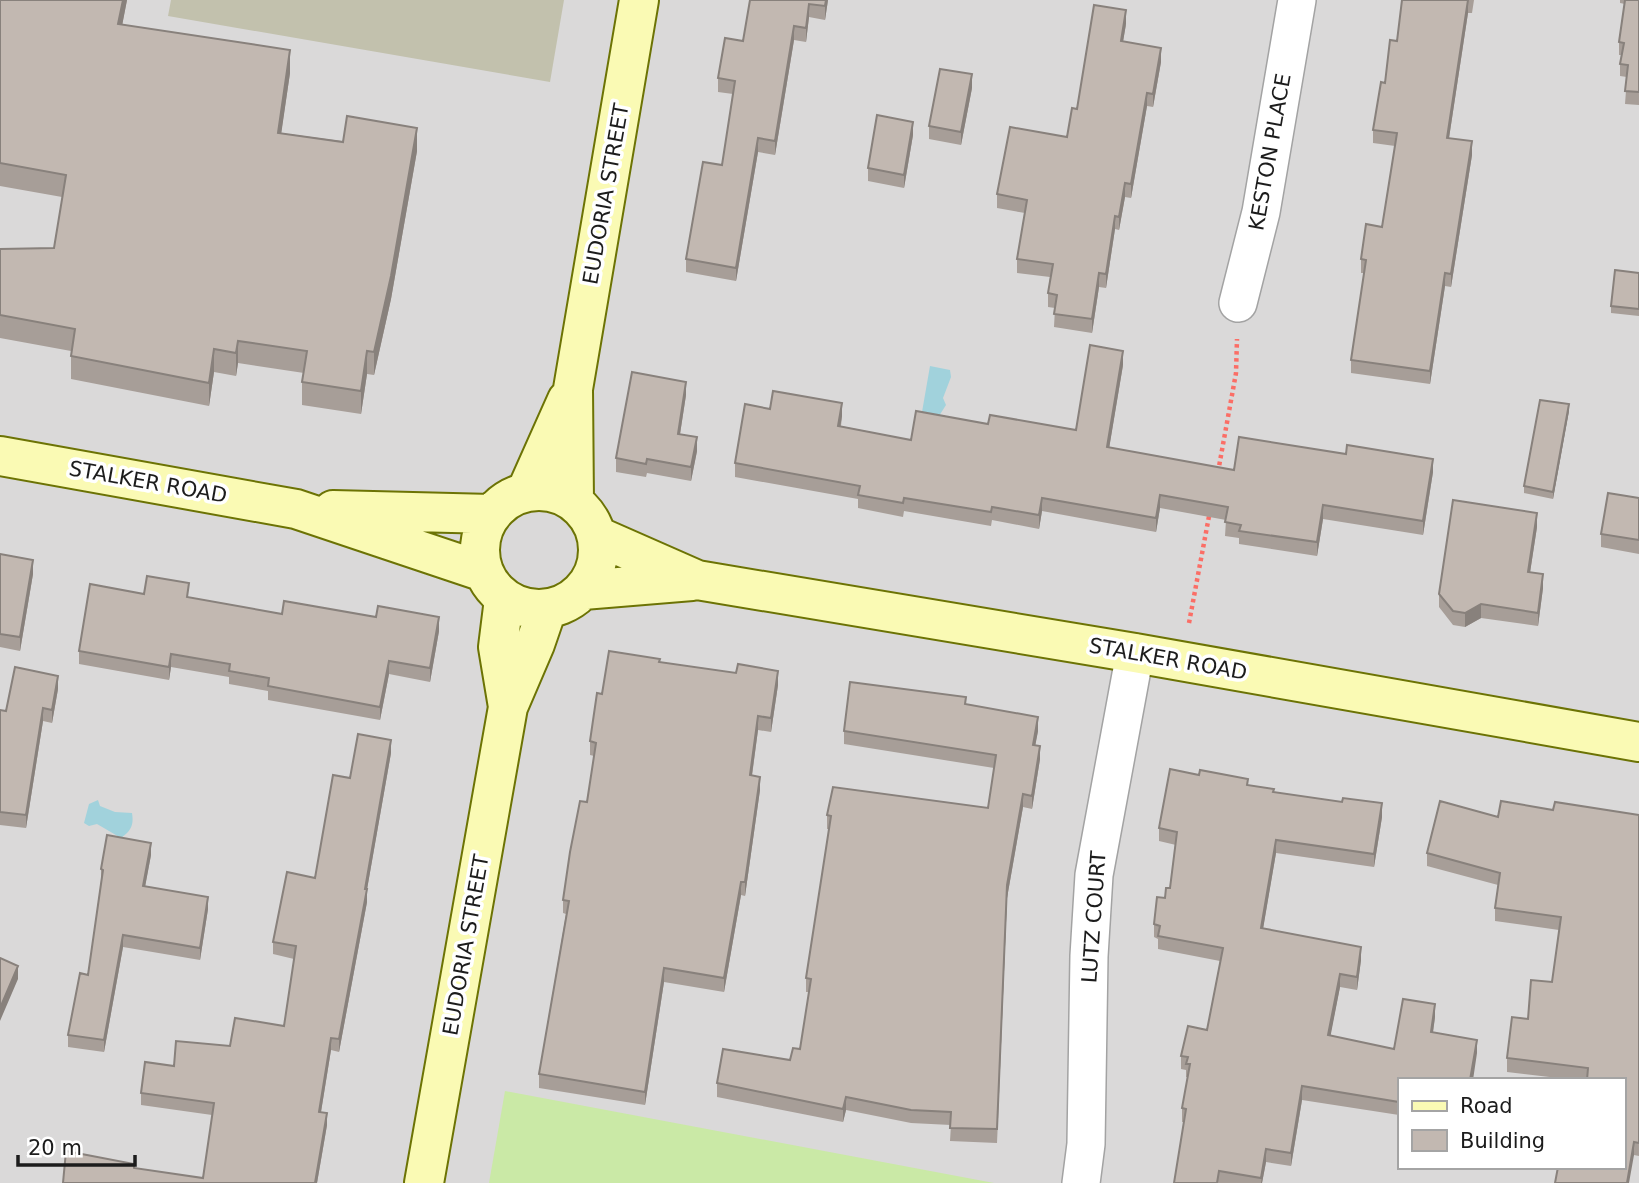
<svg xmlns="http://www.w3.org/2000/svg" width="1639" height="1183" viewBox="0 0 1639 1183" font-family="'DejaVu Sans',sans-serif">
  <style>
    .residential { fill: #dad9d9; fill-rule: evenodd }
    .construction { fill: #c2c1ad }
    .grass { fill: #cae9a6 }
    .water { fill: #a1d2dc }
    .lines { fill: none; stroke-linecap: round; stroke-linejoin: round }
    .street-casing { stroke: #a3a3a3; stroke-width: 40 }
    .secondary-casing { stroke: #6c7304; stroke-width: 42 }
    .path { stroke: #fb6e66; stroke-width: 4.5; stroke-dasharray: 3.5 3.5; stroke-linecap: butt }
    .street { stroke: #fff; stroke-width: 37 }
    .secondary { stroke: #fafab4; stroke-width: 38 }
    .wall { fill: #a79e98 }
    .shaded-wall { fill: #88817c }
    .building { fill: #c2b8b1; stroke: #88817c; stroke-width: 2 }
    .labels { text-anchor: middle; stroke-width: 7; stroke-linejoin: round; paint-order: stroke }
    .street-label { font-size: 21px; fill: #1c1c1c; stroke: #fff }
  </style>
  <rect width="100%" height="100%" fill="#eee9e2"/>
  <!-- residential -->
  <path class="residential" d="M 0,0 L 1639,0 L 1639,1183 L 0,1183 ZM 1399,1080 L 1623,1080 L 1623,1167 L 1399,1167 Z"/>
  <!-- construction -->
  <path class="construction" d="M 171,0 L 564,0 L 550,82 L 168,16 Z"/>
  <!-- grass -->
  <path class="grass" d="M 505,1091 L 994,1183 L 489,1183 Z"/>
  <!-- water -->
  <path class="water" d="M 930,366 L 950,370 L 951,377 L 943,398 L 946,405 L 939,416 L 922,412 Z
    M 98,800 L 100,806 L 115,812 L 132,813 C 134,825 131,831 121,838 L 97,824 L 89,826 L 84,823 L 89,804 Z"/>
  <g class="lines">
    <defs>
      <path id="street" d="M 1238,303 L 1261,212 L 1297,0
        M 1081,1183 L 1086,1144 L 1089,956 L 1094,875 L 1135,653"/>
      <path id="secondary" d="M 0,456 L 296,509 L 484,572
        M480 550a59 59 0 1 1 118 0a59 59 0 1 1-118 0Z
        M 526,492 L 567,400
        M 574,502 L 573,389 L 639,0
        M 333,510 L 492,514
        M 597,536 L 697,580 L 1135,653 L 1639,742
        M 583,590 L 692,581
        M 504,599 L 498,647 L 508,707
        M 424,1183 L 508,707 L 535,644 L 547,609"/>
    </defs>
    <!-- street casing -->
    <use href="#street" class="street-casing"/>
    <!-- secondary casing -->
    <use href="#secondary" class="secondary-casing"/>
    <!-- path -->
    <path class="path" d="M 1218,472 L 1236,373 L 1237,339
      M 1189,623 L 1210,511"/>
    <!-- street -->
    <use href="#street" class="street"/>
    <!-- secondary -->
    <use href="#secondary" class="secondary"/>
  </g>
  <!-- wall -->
  <path class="wall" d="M 0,0 L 127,0 L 122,25 L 290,73 L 281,133 L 417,151 L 391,299 L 374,375 L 367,374 L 361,414 L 302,405 L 302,382 L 304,373 L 238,363 L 236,376 L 214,372 L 209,406 L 71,379 L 71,351 L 0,338 L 0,249 L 54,248 L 62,197 L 0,186 Z
    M 750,0 L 828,0 L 825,20 L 809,17 L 806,42 L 794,40 L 775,155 L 758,152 L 736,281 L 686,272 L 686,259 L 722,165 L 733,94 L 718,92 L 718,78 L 743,41 Z
    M 1402,0 L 1474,0 L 1472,13 L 1468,13 L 1449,138 L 1472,155 L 1451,287 L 1445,286 L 1430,384 L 1351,373 L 1351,360 L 1364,273 L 1361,273 L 1361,259 L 1382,227 L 1395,146 L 1373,143 L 1373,130 L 1385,83 L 1397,41 Z
    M 1620,0 L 1639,0 L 1639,105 L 1625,104 L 1627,77 L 1620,76 L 1620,64 L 1622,55 L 1619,55 L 1619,42 L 1625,4 L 1620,3 Z
    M 1126,24 L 1123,41 L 1161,62 L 1153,107 L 1147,106 L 1131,198 L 1125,197 L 1119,230 L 1115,229 L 1106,288 L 1099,287 L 1092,333 L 1054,327 L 1055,308 L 1048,307 L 1048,293 L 1050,277 L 1017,273 L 1017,259 L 1025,213 L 997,208 L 997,194 L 1067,137 L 1077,109 Z
    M 972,88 L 961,145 L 929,139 L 929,126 Z
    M 913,135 L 904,188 L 868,181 L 868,168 Z
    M 1639,273 L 1639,316 L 1611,313 L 1611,306 Z
    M 1123,365 L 1109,448 L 1234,470 L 1433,472 L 1423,535 L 1323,519 L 1317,556 L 1239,544 L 1239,538 L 1225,536 L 1226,520 L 1160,508 L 1156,532 L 1042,511 L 1039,529 L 992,520 L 991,526 L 904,511 L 903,517 L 858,508 L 858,499 L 735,477 L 735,463 L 770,409 L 842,416 L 841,426 L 911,440 L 988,424 L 1076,430 Z
    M 686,395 L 680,434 L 697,451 L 691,481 L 647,473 L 646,477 L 616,472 L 616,458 Z
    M 1569,411 L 1553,499 L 1524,493 L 1524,486 Z
    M 1639,498 L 1639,554 L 1601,547 L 1601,534 Z
    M 1537,527 L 1530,572 L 1543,588 L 1538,626 L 1481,618 L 1465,627 L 1453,625 L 1439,607 L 1439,594 Z
    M 0,554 L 33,574 L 20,651 L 0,647 Z
    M 144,594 L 189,597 L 282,614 L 439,631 L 430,682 L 389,674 L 380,720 L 268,700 L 268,691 L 229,684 L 229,677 L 171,667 L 169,680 L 79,664 L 79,651 Z
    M 660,662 L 778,685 L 771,732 L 758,730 L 752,776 L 760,790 L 745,896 L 741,895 L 724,992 L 664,982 L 645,1105 L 539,1088 L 539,1074 L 566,914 L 563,913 L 563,900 L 587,802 L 594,756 L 590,755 L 590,741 L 602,694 Z
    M 58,689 L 52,723 L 43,721 L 26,828 L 0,825 L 0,710 L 6,711 Z
    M 966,704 L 1038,731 L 1035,745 L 1040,759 L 1032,809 L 1023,807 L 1007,898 L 997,1143 L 950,1141 L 951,1125 L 911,1123 L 846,1110 L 843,1122 L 717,1097 L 717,1083 L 790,1060 L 800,1049 L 809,992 L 806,992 L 806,978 L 829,829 L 827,829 L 827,815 L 988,808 L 994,768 L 844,744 L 844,731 Z
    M 391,753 L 367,889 L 367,902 L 339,1052 L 331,1050 L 321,1112 L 327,1125 L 317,1183 L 63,1183 L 134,1168 L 203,1178 L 212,1115 L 141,1105 L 141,1093 L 174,1066 L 284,1026 L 294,959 L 273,954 L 273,942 L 315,878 L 350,778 Z
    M 1199,775 L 1382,817 L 1374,867 L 1276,853 L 1263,928 L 1361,960 L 1357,990 L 1340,987 L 1330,1036 L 1394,1049 L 1435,1017 L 1433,1033 L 1477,1053 L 1399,1080 L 1399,1115 L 1302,1100 L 1291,1166 L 1266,1162 L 1262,1183 L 1174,1183 L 1184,1122 L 1182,1122 L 1182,1108 L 1188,1077 L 1186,1077 L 1186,1070 L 1181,1069 L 1181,1056 L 1207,1030 L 1220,961 L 1158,949 L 1158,939 L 1154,937 L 1154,924 L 1165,898 L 1170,888 L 1176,845 L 1159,841 L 1159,828 Z
    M 1553,810 L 1639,815 L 1639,1156 L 1634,1155 L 1623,1167 L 1623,1080 L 1575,1080 L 1507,1072 L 1507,1058 L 1528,1019 L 1552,982 L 1559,930 L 1495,921 L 1495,908 L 1498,885 L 1427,866 L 1427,853 L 1498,817 Z
    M 151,855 L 145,886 L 208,909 L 200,960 L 123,947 L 104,1052 L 68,1047 L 68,1035 L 88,975 L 101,881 L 101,869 Z"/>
  <!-- shaded-wall -->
  <path class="shaded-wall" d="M 123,0 L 127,0 L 118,47 L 118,24 Z
    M 826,0 L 828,0 L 825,20 L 825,6 Z
    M 1468,0 L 1468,13 L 1447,151 L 1447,138 Z
    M 809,4 L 809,17 L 806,42 L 806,28 Z
    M 1126,10 L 1126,24 L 1121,54 L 1121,41 Z
    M 794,26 L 794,40 L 775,155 L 775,141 Z
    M 1161,48 L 1161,62 L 1153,107 L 1153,94 Z
    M 290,50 L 290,73 L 278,156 L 278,133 Z
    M 972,74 L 972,88 L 961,145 L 961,132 Z
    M 1147,93 L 1147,106 L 1131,198 L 1131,184 Z
    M 913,122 L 913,135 L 904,188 L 904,175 Z
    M 417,128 L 417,151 L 391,299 L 374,375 L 374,352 Z
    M 758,138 L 758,152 L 736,281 L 736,268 Z
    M 1472,141 L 1472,155 L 1451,287 L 1451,274 Z
    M 1125,183 L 1125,197 L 1119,230 L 1119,217 Z
    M 1115,216 L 1115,229 L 1106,288 L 1106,274 Z
    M 1099,273 L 1099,287 L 1092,333 L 1092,319 Z
    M 1445,273 L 1445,286 L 1430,384 L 1430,371 Z
    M 238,341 L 238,363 L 236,376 L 236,353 Z
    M 214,349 L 214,372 L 209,406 L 209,383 Z
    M 367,351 L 367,374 L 361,414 L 361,391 Z
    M 1123,351 L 1123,365 L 1107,461 L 1107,447 Z
    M 686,382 L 686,395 L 678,447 L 678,434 Z
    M 842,403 L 842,416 L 838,440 L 838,426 Z
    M 1569,404 L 1569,411 L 1553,499 L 1553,492 Z
    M 697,437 L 697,451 L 691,481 L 691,467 Z
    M 1433,459 L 1433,472 L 1423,535 L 1423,521 Z
    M 1160,495 L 1160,508 L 1156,532 L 1156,518 Z
    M 1042,498 L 1042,511 L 1039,529 L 1039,515 Z
    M 1323,505 L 1323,519 L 1317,556 L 1317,542 Z
    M 1537,513 L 1537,527 L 1528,586 L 1528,572 Z
    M 33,560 L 33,574 L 20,651 L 20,637 Z
    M 1543,574 L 1543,588 L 1538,626 L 1538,613 Z
    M 1481,604 L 1481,618 L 1465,627 L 1465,613 Z
    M 439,617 L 439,631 L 430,682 L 430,668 Z
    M 171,654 L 171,667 L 169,680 L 169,667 Z
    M 389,661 L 389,674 L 380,720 L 380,707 Z
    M 778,671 L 778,685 L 771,732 L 771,718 Z
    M 58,676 L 58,689 L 52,723 L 52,710 Z
    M 43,708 L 43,721 L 26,828 L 26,815 Z
    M 758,716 L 758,730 L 750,789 L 750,775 Z
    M 1038,717 L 1038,731 L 1033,758 L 1033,745 Z
    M 391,740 L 391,753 L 365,901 L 365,889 Z
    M 1040,746 L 1040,759 L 1032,809 L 1032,796 Z
    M 760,777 L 760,790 L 745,896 L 745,882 Z
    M 1023,794 L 1023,807 L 1007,898 L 997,1143 L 1007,885 Z
    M 1382,803 L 1382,817 L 1374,867 L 1374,854 Z
    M 1276,840 L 1276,853 L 1261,941 L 1261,928 Z
    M 151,843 L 151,855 L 143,898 L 143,886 Z
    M 741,882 L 741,895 L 724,992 L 724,978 Z
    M 367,889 L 367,902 L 339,1052 L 339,1039 Z
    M 208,897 L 208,909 L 200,960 L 200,948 Z
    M 123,935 L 123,947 L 104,1052 L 104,1040 Z
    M 1361,947 L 1361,960 L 1357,990 L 1357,977 Z
    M 18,966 L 18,979 L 0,1021 L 0,1008 Z
    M 664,968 L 664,982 L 645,1105 L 645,1092 Z
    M 1340,974 L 1340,987 L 1328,1049 L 1328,1035 Z
    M 1435,1004 L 1435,1017 L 1431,1045 L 1431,1032 Z
    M 331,1038 L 331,1050 L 319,1124 L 319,1112 Z
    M 1477,1040 L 1477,1053 L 1473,1080 L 1470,1080 Z
    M 1302,1086 L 1302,1100 L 1291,1166 L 1291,1153 Z
    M 846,1097 L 846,1110 L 843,1122 L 843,1109 Z
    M 327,1113 L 327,1125 L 317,1183 L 315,1183 Z
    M 1634,1142 L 1634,1155 L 1629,1183 L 1627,1183 Z
    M 1266,1149 L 1266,1162 L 1262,1183 L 1261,1183 Z"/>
  <!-- building -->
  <path class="building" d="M 0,0 L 123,0 L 118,24 L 290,50 L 278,133 L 343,142 L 347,116 L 417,128 L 391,276 L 374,352 L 367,351 L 361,391 L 302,382 L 307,351 L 238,341 L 236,353 L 214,349 L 209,383 L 71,356 L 75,329 L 0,315 L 0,249 L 54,248 L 66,175 L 0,163 Z
    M 750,0 L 826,0 L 825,6 L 809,4 L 806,28 L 794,26 L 775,141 L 758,138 L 736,268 L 686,259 L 703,162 L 722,165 L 735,81 L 718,78 L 725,38 L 743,41 Z
    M 1402,0 L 1468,0 L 1447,138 L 1472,141 L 1451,274 L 1445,273 L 1430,371 L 1351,360 L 1366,260 L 1361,259 L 1366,224 L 1382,227 L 1397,133 L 1373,130 L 1381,82 L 1385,83 L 1390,40 L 1397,41 Z
    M 1625,0 L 1639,0 L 1639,92 L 1625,91 L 1628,65 L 1620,64 L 1624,43 L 1619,42 Z
    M 1094,5 L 1126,10 L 1121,41 L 1161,48 L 1153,94 L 1147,93 L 1131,184 L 1125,183 L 1119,217 L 1115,216 L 1106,274 L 1099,273 L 1092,319 L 1054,314 L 1057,295 L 1048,293 L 1053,264 L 1017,259 L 1027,200 L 997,194 L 1010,127 L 1067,137 L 1072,108 L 1077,109 Z
    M 940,69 L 972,74 L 961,132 L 929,126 Z
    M 877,115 L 913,122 L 904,175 L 868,168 Z
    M 1615,270 L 1639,273 L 1639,309 L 1611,306 Z
    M 1090,345 L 1123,351 L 1107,447 L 1234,470 L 1239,437 L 1346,454 L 1347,445 L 1433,459 L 1423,521 L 1323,505 L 1317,542 L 1239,531 L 1241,525 L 1225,522 L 1228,507 L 1160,495 L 1156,518 L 1042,498 L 1039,515 L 992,507 L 991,512 L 904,498 L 903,503 L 858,495 L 860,486 L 735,463 L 745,404 L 770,409 L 773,391 L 842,403 L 838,426 L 911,440 L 916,411 L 988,424 L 990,415 L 1076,430 Z
    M 632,372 L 686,382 L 678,434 L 697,437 L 691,467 L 647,459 L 646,464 L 616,458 Z
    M 1540,400 L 1569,404 L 1553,492 L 1524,486 Z
    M 1608,493 L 1639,498 L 1639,540 L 1601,534 Z
    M 1453,500 L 1537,513 L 1528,572 L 1543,574 L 1538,613 L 1481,604 L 1465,613 L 1453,611 L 1439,594 Z
    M 0,554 L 33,560 L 20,637 L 0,634 Z
    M 147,576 L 189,583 L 187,597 L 282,614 L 284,601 L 376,617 L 378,606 L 439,617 L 430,668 L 389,661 L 380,707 L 268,686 L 269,678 L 229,671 L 230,664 L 171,654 L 169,667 L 79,651 L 90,584 L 144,594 Z
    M 609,651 L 660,659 L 659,662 L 736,673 L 738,664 L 778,671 L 771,718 L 758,716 L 750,775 L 760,777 L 745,882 L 741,882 L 724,978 L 664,968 L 645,1092 L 539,1074 L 569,901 L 563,900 L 570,852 L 580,801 L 587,802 L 596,743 L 590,741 L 597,693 L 602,694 Z
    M 15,667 L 58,676 L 52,710 L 43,708 L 26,815 L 0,812 L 0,710 L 6,711 Z
    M 850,682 L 966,697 L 965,704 L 1038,717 L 1033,745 L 1040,746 L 1032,796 L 1023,794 L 1007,885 L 997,1129 L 950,1128 L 951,1112 L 911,1110 L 846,1097 L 843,1109 L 717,1083 L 723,1049 L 790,1060 L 793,1048 L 800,1049 L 811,979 L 806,978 L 831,816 L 827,815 L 833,787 L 988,808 L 996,755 L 844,731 Z
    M 358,734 L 391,740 L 365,889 L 367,889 L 339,1039 L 331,1038 L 319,1112 L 327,1113 L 315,1183 L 63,1183 L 66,1151 L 134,1164 L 134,1168 L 203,1178 L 214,1103 L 141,1093 L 145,1062 L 174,1066 L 176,1041 L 230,1046 L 235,1018 L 284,1026 L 296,946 L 273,942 L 287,872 L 315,878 L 333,775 L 350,778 Z
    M 1170,769 L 1199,775 L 1200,770 L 1248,779 L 1247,785 L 1274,789 L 1273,792 L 1342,802 L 1343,798 L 1382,803 L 1374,854 L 1276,840 L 1261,928 L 1361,947 L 1357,977 L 1340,974 L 1328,1035 L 1394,1049 L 1403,999 L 1435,1004 L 1431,1032 L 1477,1040 L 1470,1080 L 1399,1080 L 1399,1102 L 1302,1086 L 1291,1153 L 1266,1149 L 1261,1178 L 1219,1171 L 1217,1183 L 1174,1183 L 1186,1109 L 1182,1108 L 1190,1064 L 1186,1064 L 1188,1057 L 1181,1056 L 1188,1026 L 1207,1030 L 1223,948 L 1158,936 L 1160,926 L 1154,924 L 1157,897 L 1165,898 L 1166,888 L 1170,888 L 1177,832 L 1159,828 Z
    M 1440,801 L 1498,817 L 1501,801 L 1553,810 L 1555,802 L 1639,815 L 1639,1143 L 1634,1142 L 1627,1183 L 1555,1183 L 1558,1167 L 1623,1167 L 1623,1080 L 1587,1080 L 1588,1068 L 1507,1058 L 1512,1017 L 1528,1019 L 1531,980 L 1552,982 L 1561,917 L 1495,908 L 1500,873 L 1427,853 Z
    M 107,835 L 151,843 L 143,886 L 208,897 L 200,948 L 123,935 L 104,1040 L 68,1035 L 80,973 L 88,975 L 103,870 L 101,869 Z
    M 0,958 L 18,966 L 0,1008 Z"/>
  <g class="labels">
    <!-- street labels -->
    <g class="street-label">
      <text transform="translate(1270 152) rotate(-80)" y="7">KESTON PLACE</text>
      <text transform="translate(606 194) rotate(-80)" y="7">EUDORIA STREET</text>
      <text transform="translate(148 482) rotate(10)" y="7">STALKER ROAD</text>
      <text transform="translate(1168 659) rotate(10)" y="7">STALKER ROAD</text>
      <text transform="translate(1094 917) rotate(-86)" y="7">LUTZ COURT</text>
      <text transform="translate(466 945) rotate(-80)" y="7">EUDORIA STREET</text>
    </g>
  </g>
  <!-- legend -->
  <rect x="1398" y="1078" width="228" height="91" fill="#ffffff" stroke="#a4a4a4" stroke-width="2"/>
  <rect x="1412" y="1101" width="35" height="10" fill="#fafab4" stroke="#a4a4a4" stroke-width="2"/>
  <text x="1460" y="1113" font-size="21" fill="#1c1c1c">Road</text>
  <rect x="1412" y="1130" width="35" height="21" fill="#c2b8b1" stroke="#a4a4a4" stroke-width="2"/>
  <text x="1460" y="1148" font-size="21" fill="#1c1c1c">Building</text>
  <!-- scale -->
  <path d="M18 1155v10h117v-10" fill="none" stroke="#1c1c1c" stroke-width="3.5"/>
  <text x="28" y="1155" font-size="21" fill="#1c1c1c" stroke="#ffffff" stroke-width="5" paint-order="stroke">20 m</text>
</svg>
